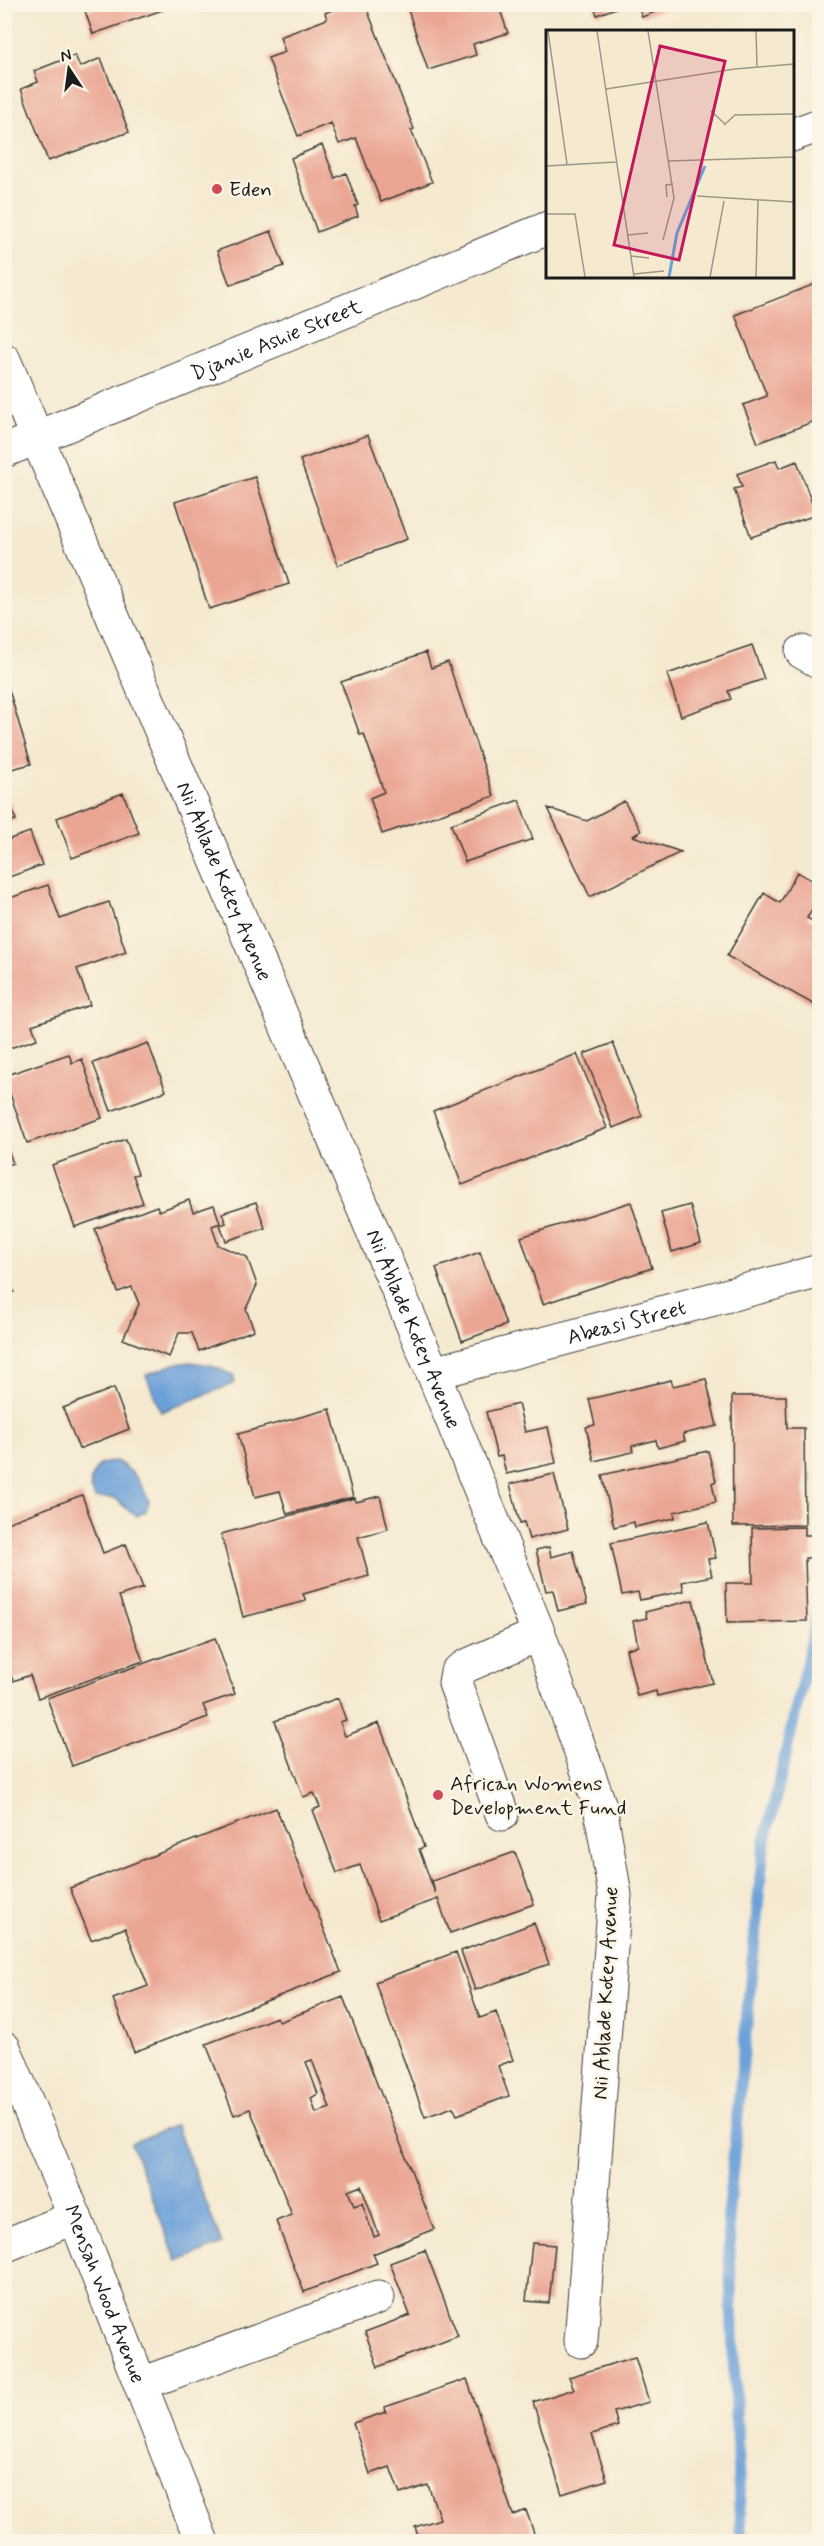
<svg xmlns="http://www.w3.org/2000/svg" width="824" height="2546" viewBox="0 0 824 2546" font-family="Mynerve,sans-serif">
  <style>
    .water { fill: #6ca0d8; stroke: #445e7a; stroke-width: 1.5 }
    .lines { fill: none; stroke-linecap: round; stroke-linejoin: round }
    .stream { stroke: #6ca0d8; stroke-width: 12 }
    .building { fill: #eaa693; fill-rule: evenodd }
    .minor-casing { stroke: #3d3b37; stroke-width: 35 }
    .minor { stroke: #fff; stroke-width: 33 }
    .poi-dot { fill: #d1495b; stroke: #fcf5e5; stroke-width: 2 }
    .labels { text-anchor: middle; stroke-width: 5; stroke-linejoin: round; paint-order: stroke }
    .poi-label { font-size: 21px; fill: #1c1c1c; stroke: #fcf5e5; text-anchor: start }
    .street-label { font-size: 21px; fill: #1c1c1c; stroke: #fcf5e5 }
    .inset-river { fill: none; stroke: #6ca0d8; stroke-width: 3 }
    .inset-road { fill: none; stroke: #9e9788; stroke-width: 1.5 }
    .view { fill: #c2185b; fill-opacity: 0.15; stroke: #c2185b; stroke-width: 3 }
    .inset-edge { fill: none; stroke: #1c1c1c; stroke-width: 3 }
  </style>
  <rect width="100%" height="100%" fill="#fcf5e5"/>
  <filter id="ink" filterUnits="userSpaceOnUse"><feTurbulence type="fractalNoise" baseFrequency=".0167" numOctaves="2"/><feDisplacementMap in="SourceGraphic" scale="12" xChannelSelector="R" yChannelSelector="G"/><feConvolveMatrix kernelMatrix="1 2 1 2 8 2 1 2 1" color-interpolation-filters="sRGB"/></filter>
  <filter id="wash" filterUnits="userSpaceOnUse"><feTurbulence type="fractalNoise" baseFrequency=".008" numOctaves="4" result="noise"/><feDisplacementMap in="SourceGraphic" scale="24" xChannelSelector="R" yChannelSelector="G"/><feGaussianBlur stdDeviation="1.35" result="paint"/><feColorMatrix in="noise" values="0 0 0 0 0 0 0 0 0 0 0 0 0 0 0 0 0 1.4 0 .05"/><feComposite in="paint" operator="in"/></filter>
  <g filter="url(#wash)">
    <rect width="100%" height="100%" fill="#f5e9d0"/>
    <!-- water -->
    <path class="water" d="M 191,1362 L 210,1365 L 233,1375 L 235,1383 L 161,1412 L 146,1375 L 174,1364 Z
      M 116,1461 C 134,1471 142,1483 149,1502 L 145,1512 L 137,1516 L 130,1512 L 115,1498 L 95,1498 C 87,1484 90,1477 100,1464 Z
      M 176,2125 L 222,2244 L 177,2262 L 131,2143 Z"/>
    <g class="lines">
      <!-- stream -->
      <path class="stream" d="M 741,2542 L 728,2214 L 763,1852 L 820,1606"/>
    </g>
    <g id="blocks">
      <!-- building -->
      <path class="building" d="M 102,4 L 177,4 L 177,5 L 93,34 L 85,11 Z
        M 346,4 L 365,4 L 414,129 L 411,130 L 432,182 L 381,202 L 356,138 L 339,144 L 331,123 L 298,136 L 268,58 L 285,52 L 280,37 L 327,19 L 325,13 Z
        M 406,4 L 498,4 L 508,33 L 473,44 L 476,55 L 428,70 Z
        M 593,4 L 624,4 L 624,5 L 597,15 Z
        M 637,4 L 674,4 L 674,5 L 642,17 Z
        M 75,55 L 80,67 L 101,58 L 129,132 L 48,161 L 21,89 L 38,82 L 34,71 Z
        M 322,145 L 335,178 L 346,173 L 358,205 L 355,206 L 358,216 L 317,232 L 291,158 Z
        M 271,231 L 284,266 L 230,285 L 217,251 Z
        M 820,282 L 820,419 L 758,443 L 743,405 L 767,396 L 735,315 Z
        M 368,435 L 407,539 L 338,565 L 300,460 Z
        M 776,460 L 779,468 L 797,461 L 816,515 L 751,537 L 734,489 L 742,487 L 737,474 Z
        M 255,477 L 289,584 L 209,609 L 175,502 Z
        M 752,645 L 764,679 L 728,691 L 731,699 L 681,716 L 667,674 Z
        M 426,652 L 431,668 L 448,662 L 494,796 L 382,834 L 370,798 L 384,792 L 364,734 L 360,735 L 341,682 Z
        M 4,673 L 31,764 L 4,771 Z
        M 4,786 L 16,820 L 4,823 Z
        M 123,793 L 139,833 L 72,858 L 57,818 Z
        M 519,800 L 533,839 L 465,862 L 451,824 Z
        M 624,801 L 641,831 L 633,836 L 681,852 L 590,897 L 548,808 L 587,821 Z
        M 30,832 L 42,865 L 4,879 L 4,841 Z
        M 797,872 L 820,885 L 820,897 L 807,918 L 820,925 L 820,1008 L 727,956 L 764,893 L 780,903 Z
        M 48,885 L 60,919 L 109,902 L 126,952 L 77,969 L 90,1005 L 32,1025 L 37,1039 L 4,1050 L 4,900 Z
        M 148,1043 L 166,1091 L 111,1111 L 93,1063 Z
        M 613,1043 L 642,1116 L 613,1128 L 584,1054 Z
        M 69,1054 L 72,1063 L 82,1059 L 102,1118 L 27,1143 L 4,1076 Z
        M 577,1054 L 607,1128 L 462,1185 L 433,1111 Z
        M 126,1139 L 138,1174 L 133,1175 L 143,1203 L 75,1227 L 52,1165 Z
        M 4,1140 L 13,1163 L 4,1166 Z
        M 189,1200 L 193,1212 L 214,1205 L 220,1223 L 212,1226 L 218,1245 L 247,1257 L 257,1285 L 246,1309 L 254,1330 L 199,1351 L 192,1333 L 179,1333 L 169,1357 L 123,1339 L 139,1304 L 132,1287 L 118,1292 L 95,1229 L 157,1206 L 159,1211 Z
        M 256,1202 L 265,1228 L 226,1241 L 220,1225 L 226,1223 L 222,1213 Z
        M 631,1202 L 652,1268 L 543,1304 L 521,1237 Z
        M 690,1205 L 701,1243 L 672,1252 L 661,1213 Z
        M 480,1252 L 506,1325 L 462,1341 L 436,1268 Z
        M 4,1267 L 14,1292 L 4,1295 Z
        M 706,1379 L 717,1426 L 683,1434 L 685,1441 L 658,1448 L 656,1440 L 632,1446 L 633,1452 L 594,1461 L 586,1427 L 595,1425 L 589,1399 L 671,1380 L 673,1386 Z
        M 114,1388 L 129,1429 L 79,1449 L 63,1408 Z
        M 732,1396 L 786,1396 L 787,1428 L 804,1428 L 805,1525 L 733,1526 Z
        M 518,1404 L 525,1432 L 548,1427 L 556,1463 L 506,1474 L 502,1456 L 497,1457 L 486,1412 Z
        M 330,1409 L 353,1497 L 287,1514 L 280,1491 L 255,1497 L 238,1434 Z
        M 708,1451 L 716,1481 L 712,1483 L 716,1502 L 674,1512 L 675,1518 L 635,1527 L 634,1522 L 614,1527 L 602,1475 Z
        M 554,1474 L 568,1529 L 529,1539 L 524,1522 L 520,1523 L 510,1484 Z
        M 82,1495 L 103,1553 L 126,1544 L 143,1588 L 119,1596 L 143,1661 L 38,1698 L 30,1675 L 13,1681 L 4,1659 L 4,1524 Z
        M 380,1496 L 388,1529 L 358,1537 L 369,1576 L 303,1594 L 306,1601 L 243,1617 L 221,1534 L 355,1498 L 356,1502 Z
        M 708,1522 L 716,1558 L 708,1559 L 712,1576 L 682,1582 L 684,1591 L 640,1600 L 638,1592 L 622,1595 L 611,1543 Z
        M 805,1527 L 805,1535 L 812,1535 L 812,1558 L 805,1558 L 807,1621 L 727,1623 L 726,1583 L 753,1583 L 752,1528 Z
        M 549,1547 L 551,1557 L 573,1551 L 587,1604 L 558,1611 L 553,1590 L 546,1591 L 536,1550 Z
        M 693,1600 L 713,1683 L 657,1696 L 656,1691 L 637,1696 L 626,1649 L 638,1646 L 633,1621 L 647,1618 L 645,1612 Z
        M 215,1638 L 235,1694 L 203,1705 L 208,1717 L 72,1766 L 47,1698 Z
        M 338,1698 L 346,1720 L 340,1722 L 345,1736 L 379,1723 L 424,1847 L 419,1849 L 435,1893 L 432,1881 L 515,1852 L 534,1904 L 450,1933 L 438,1899 L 379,1920 L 360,1865 L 337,1873 L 313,1810 L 320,1807 L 314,1793 L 303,1797 L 275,1721 Z
        M 276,1808 L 341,1972 L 134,2052 L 113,1999 L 148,1986 L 125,1928 L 91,1940 L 70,1888 Z
        M 534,1923 L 549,1964 L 475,1990 L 461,1951 Z
        M 456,1952 L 480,2018 L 496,2012 L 513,2060 L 498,2066 L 509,2096 L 457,2115 L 453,2107 L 425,2117 L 375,1982 Z
        M 343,1997 L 434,2229 L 373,2254 L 377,2263 L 304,2292 L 276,2221 L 292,2215 L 250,2109 L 234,2115 L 206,2044 L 277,2017 L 279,2022 ZM 312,2060 L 330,2108 L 316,2113 L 311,2098 L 318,2094 L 306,2062 ZM 361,2186 L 379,2235 L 374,2237 L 362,2203 L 354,2206 L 348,2191 Z
        M 532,2243 L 555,2245 L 549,2303 L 526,2301 Z
        M 425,2250 L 458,2336 L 378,2367 L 365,2332 L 410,2315 L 390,2263 Z
        M 635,2357 L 649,2402 L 614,2412 L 618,2426 L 592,2434 L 607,2480 L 562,2494 L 533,2402 L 574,2389 L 569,2377 Z
        M 467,2379 L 513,2515 L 526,2510 L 537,2542 L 420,2542 L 415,2527 L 440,2519 L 428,2485 L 400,2494 L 390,2467 L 370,2474 L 353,2423 L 386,2412 L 385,2407 Z"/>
    </g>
  </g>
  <g filter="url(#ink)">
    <use href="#blocks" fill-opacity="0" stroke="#3d3b37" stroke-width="1.5"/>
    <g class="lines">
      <defs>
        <g id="minor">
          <path d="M 792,135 L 820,125"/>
          <path id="s1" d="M 4,360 L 433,1373 L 539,1634 L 600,1806 L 615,1895 L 581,2341"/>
          <path id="s2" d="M 4,451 L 548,228"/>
          <path d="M 802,652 L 820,662"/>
          <path id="s3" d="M 433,1373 L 820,1271"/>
          <path d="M 502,1814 L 455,1683 L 457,1672 L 466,1666 L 539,1634"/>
          <path id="s4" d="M 4,2048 L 75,2217 L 202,2542"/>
          <path d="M 4,2246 L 75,2217"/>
          <path d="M 141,2384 L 378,2297"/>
        </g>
      </defs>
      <!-- minor casing -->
      <use href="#minor" class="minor-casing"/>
      <!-- minor -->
      <use href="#minor" class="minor"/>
    </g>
  </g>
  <!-- markers -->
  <g class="poi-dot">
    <circle cx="217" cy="189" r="6"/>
    <circle cx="438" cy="1795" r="6"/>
  </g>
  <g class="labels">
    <!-- poi labels -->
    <g class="poi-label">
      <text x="229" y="196">Eden</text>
      <text x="450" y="1790">African Womens<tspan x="450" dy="24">Development Fund</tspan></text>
    </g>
    <!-- street labels -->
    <g class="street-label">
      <text dy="7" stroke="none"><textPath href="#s2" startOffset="294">Djanie Ashie Street</textPath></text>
      <text dy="7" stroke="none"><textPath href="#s1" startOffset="566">Nii Ablade Kotey Avenue</textPath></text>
      <text dy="7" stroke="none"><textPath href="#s3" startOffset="200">Abeasi Street</textPath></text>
      <text dy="7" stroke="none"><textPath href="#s1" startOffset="1052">Nii Ablade Kotey Avenue</textPath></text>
      <text transform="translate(605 1993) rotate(-87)" y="7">Nii Ablade Kotey Avenue</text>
      <text dy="7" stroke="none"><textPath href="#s4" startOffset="266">Mensah Wood Avenue</textPath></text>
    </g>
  </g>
  <!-- overview -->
  <g transform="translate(546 30)">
    <rect width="248" height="248" fill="#f5e9d0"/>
    <path class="inset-river" d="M 123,247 L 131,203 L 159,136"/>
    <path class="inset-road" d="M 2,1 L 21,134M 51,1 L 88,247M 102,1 L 128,168 L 117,210M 210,1 L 211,36M 60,59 L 189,39 L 248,34M 165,81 L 179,94M 178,95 L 189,85 L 248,84M 123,131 L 248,127M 0,136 L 70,132M 151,166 L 248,172M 121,167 L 120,155 L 127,154M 0,184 L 29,184 L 39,247M 82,205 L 102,203M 85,226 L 103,228M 88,244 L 118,241M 164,247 L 178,171M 210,247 L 212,170"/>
    <path class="view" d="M 114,16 L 179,31 L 133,230 L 68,215 Z"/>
    <rect width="248" height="248" class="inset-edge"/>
  </g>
  <!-- margin -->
  <rect width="824" height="2546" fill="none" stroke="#fcf5e5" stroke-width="24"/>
  <!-- north arrow -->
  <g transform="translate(69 69) rotate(347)" stroke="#fcf5e5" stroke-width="4.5" paint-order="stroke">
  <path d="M0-4.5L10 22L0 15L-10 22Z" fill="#1c1c1c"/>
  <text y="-9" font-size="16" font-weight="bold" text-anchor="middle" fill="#1c1c1c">N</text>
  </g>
</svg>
